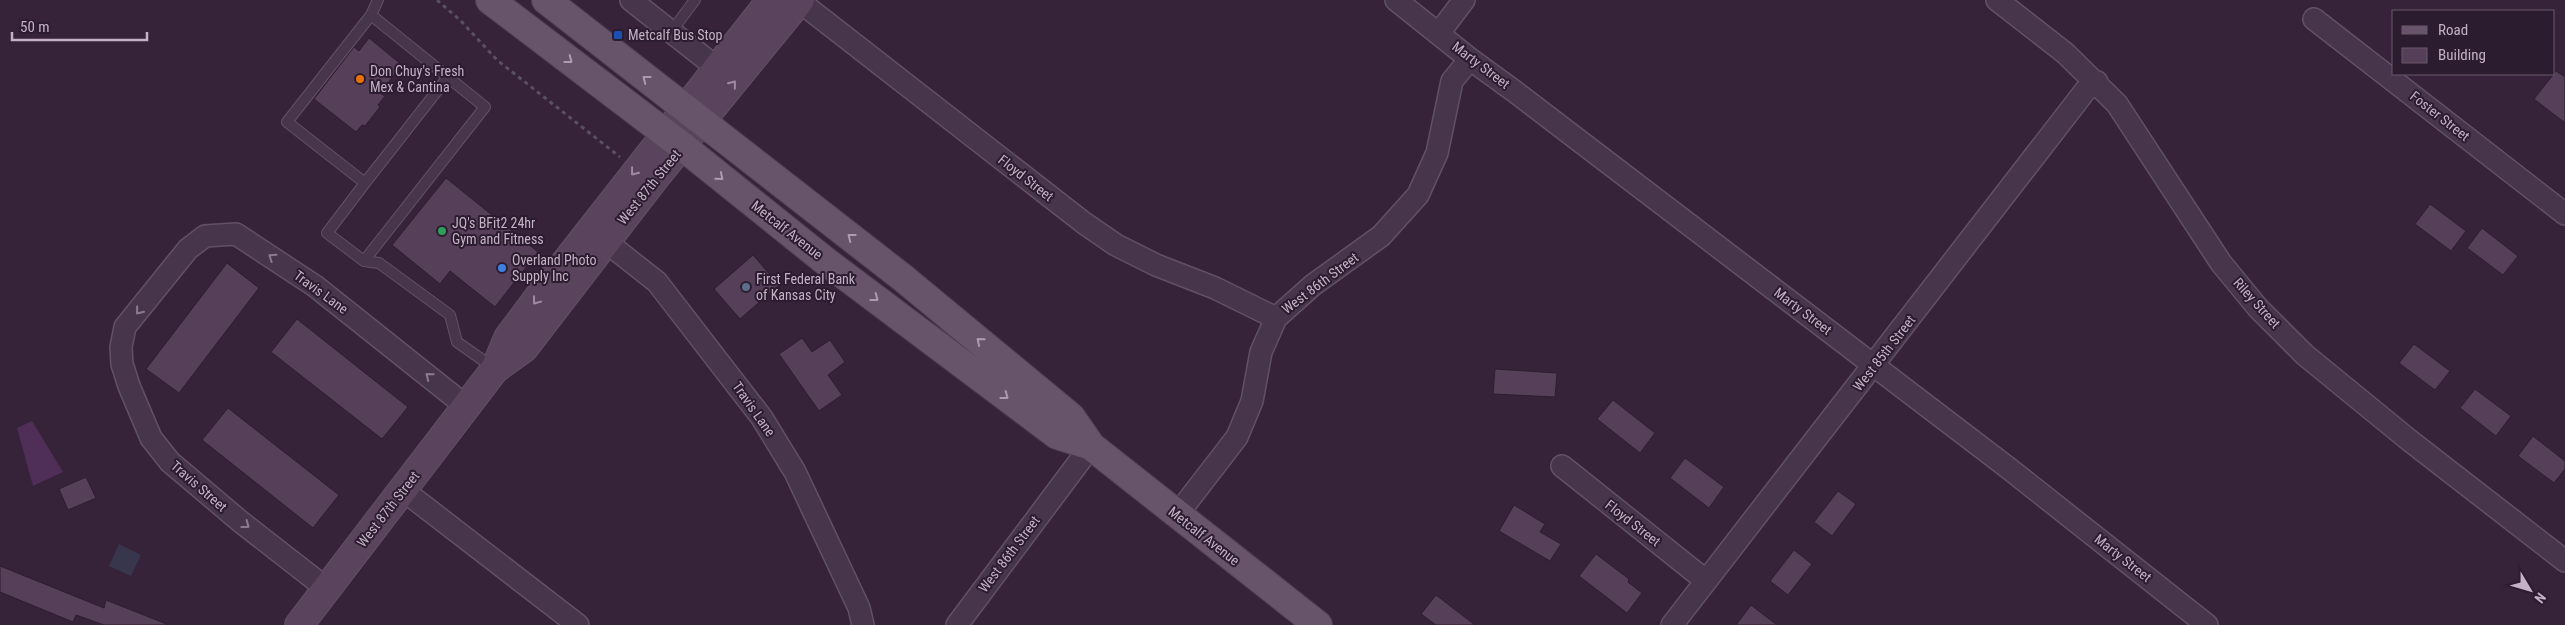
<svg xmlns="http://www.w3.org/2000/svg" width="2565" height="625" viewBox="0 0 2565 625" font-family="'Roboto Condensed',sans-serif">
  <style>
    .green { fill: #38364c }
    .water { fill: #4f2e57 }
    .building { fill: #563f59; stroke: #2e1d31 }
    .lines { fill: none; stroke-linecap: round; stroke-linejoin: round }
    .lane-casing { stroke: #625165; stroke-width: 12 }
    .street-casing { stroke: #625165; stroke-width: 24 }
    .secondary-casing { stroke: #625165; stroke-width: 30 }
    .primary-casing { stroke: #513f53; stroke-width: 30 }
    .path { stroke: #595066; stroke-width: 3; stroke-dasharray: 4 4; stroke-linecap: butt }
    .lane { stroke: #47364b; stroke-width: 10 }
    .street { stroke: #47364b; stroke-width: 21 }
    .secondary { stroke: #5a445d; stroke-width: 28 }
    .primary { stroke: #67546b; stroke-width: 28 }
    .oneway { stroke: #ad9aaf }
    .oneway2 { stroke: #9f8ba1 }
    .oneway3 { stroke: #8c7a8f }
    .transit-dot { fill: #1a4fb4; stroke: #2c1c2f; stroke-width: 2 }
    .food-dot { fill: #e8710a; stroke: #2c1c2f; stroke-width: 2 }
    .leisure-dot { fill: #2e9e5b; stroke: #2c1c2f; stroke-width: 2 }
    .shop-dot { fill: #3f7fe0; stroke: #2c1c2f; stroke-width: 2 }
    .service-dot { fill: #5c6f8a; stroke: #2c1c2f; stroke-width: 2 }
    .labels { text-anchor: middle; stroke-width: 4; stroke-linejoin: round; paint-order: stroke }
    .poi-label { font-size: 14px; fill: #c4b1c6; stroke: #2c1c2f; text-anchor: start }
    .street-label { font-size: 14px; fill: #c4b1c6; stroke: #2c1c2f }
  </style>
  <rect width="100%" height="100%" fill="#36233a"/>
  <!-- green -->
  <path class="green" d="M 119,544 L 141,555 L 131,576 L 109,566 Z"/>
  <!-- water -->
  <path class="water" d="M 32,421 L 63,472 L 33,486 L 17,428 Z"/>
  <!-- building -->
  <path class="building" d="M 369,38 L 402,65 L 380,93 L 385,96 L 378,105 L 380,107 L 365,126 L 362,125 L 356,132 L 314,99 L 354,47 L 359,51 Z
    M 2556,71 L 2565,77 L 2565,123 L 2534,99 Z
    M 446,178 L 538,252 L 495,307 L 450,271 L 440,284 L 392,245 Z
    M 2430,204 L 2466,231 L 2451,251 L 2415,224 Z
    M 2482,228 L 2518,256 L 2503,275 L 2467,248 Z
    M 753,255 L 779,285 L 740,319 L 714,289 Z
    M 227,263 L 259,288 L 179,393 L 146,369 Z
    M 297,319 L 408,407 L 382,439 L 271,352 Z
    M 802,338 L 812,352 L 830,340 L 845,362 L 828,375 L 842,395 L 819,411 L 779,354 Z
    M 2414,344 L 2450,371 L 2435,390 L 2399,363 Z
    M 1495,369 L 1557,373 L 1555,397 L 1493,394 Z
    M 2475,389 L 2511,416 L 2496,436 L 2460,408 Z
    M 1613,400 L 1655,433 L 1640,453 L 1597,419 Z
    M 228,408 L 339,495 L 313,528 L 202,440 Z
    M 2533,436 L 2565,461 L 2565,469 L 2554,483 L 2518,456 Z
    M 1685,458 L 1724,487 L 1709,508 L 1670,478 Z
    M 86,477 L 96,498 L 68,510 L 59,489 Z
    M 1838,491 L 1856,504 L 1832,536 L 1814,522 Z
    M 1514,505 L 1545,524 L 1540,532 L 1561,544 L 1550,561 L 1499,531 Z
    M 1794,550 L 1812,564 L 1788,595 L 1770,581 Z
    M 1596,554 L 1629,579 L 1628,582 L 1642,593 L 1627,613 L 1579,576 Z
    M 0,566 L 104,608 L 106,600 L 169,625 L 104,625 L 76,615 L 73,622 L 0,592 Z
    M 1436,595 L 1475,625 L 1436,625 L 1421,614 Z
    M 1751,605 L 1777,625 L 1736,625 Z"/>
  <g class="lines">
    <defs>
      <path id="lane" d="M 378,0 L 371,15 L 287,122 L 365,183 L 327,233 L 364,261 L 379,263 L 450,315 L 457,342 L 494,368
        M 671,32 L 695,0
        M 365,183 L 448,77
        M 364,261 L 485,107 L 371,15"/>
      <path id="street" d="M 631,0 L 717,68
        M 1396,0 L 1470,59 L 1514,91 L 2007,467 L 2207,625
        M 1997,0 L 2065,53 L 2117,104 L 2221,263 L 2258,308 L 2305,355 L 2409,440 L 2565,561
        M 799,1 L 1084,223 L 1116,245 L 1156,265 L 1215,288 L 1276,318
        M 2314,19 L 2565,214
        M 1439,33 L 1464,0
        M 605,241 L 657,282 L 762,418 L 795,472 L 859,608 L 863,625
        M 1562,466 L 1705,580
        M 403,490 L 578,625
        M 1177,515 L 1237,437 L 1252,401 L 1261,352 L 1276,318 L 1313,285 L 1381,236 L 1418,195 L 1437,153 L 1452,81 L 1470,59
        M 327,589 L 241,522 L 170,462 L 151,438 L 129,386 L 122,364 L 121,347 L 125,327 L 188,249 L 205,236 L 236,234 L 315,286 L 467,407
        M 957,625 L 1091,446
        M 1672,625 L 2085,91 L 2097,82"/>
      <path id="secondary" d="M 495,369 L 524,348 L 654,179 L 800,0
        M 299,625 L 495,369 L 508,338 L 543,291 L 771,0"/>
      <path id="primary" d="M 490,0 L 682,146 L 824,260 L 1057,435 L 1091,446
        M 546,0 L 903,278 L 1071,417 L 1091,446 L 1318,625"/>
    </defs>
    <!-- lane casing -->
    <use href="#lane" class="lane-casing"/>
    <!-- street casing -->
    <use href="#street" class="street-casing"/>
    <!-- secondary casing -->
    <use href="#secondary" class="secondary-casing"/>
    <!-- primary casing -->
    <use href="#primary" class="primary-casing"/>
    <!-- path -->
    <path class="path" d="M 437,0 L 461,21 L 497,60 L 620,157"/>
    <!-- lane -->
    <use href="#lane" class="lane"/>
    <!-- street -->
    <use href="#street" class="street"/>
    <!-- secondary -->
    <use href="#secondary" class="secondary"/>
    <!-- primary -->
    <use href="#primary" class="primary"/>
  </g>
  <!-- one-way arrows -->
  <defs><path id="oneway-chevron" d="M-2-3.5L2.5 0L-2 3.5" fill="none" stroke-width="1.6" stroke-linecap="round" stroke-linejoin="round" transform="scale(1.25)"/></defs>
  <g class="oneway">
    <use href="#oneway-chevron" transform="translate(569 60) rotate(37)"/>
    <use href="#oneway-chevron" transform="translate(646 79) rotate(-142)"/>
    <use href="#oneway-chevron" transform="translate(720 177) rotate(39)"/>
    <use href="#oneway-chevron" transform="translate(851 237) rotate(-142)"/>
    <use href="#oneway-chevron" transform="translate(875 298) rotate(37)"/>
    <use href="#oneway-chevron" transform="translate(980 341) rotate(-140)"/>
    <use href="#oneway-chevron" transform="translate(1005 396) rotate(37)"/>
  </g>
  <g class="oneway2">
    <use href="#oneway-chevron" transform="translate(733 84) rotate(-51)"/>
    <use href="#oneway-chevron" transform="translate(634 172) rotate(128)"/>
    <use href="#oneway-chevron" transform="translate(536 301) rotate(127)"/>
  </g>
  <g class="oneway3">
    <use href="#oneway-chevron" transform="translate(272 257) rotate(-146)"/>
    <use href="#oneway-chevron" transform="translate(139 311) rotate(129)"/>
    <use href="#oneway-chevron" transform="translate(429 376) rotate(-141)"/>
    <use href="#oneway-chevron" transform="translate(246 525) rotate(37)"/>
  </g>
  <!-- markers -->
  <rect class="transit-dot" x="613" y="30" width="10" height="10" rx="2.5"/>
  <circle class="food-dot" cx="360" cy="79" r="5"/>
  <circle class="leisure-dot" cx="442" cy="231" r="5"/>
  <circle class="shop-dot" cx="502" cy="268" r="5"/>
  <circle class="service-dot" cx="746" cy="287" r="5"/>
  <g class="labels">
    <!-- poi labels -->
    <g class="poi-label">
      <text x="628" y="40">Metcalf Bus Stop</text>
      <text x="370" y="76">Don Chuy's Fresh<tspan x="370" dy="16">Mex &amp; Cantina</tspan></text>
      <text x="452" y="228">JQ's BFit2 24hr<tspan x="452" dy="16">Gym and Fitness</tspan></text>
      <text x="512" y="265">Overland Photo<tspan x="512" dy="16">Supply Inc</tspan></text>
      <text x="756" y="284">First Federal Bank<tspan x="756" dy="16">of Kansas City</tspan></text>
    </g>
    <!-- street labels -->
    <g class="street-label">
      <text transform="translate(1481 65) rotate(37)" y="5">Marty Street</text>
      <text transform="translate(2440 116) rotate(38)" y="5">Foster Street</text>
      <text transform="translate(1026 178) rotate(38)" y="5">Floyd Street</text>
      <text transform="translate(649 187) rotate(-51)" y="5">West 87th Street</text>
      <text transform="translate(787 230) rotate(38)" y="5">Metcalf Avenue</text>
      <text transform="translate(1320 283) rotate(-37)" y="5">West 86th Street</text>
      <text transform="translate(321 292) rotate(36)" y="5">Travis Lane</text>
      <text transform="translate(2257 303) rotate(48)" y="5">Riley Street</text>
      <text transform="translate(1803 311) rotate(37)" y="5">Marty Street</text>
      <text transform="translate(1884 353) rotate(-52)" y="5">West 85th Street</text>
      <text transform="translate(754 409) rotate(55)" y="5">Travis Lane</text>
      <text transform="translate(199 486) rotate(41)" y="5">Travis Street</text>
      <text transform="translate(388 509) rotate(-52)" y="5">West 87th Street</text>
      <text transform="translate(1633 523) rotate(38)" y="5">Floyd Street</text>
      <text transform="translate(1204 536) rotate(38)" y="5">Metcalf Avenue</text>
      <text transform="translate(1009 554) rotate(-53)" y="5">West 86th Street</text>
      <text transform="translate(2123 558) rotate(38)" y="5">Marty Street</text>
    </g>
  </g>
  <!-- legend -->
  <rect x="2392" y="10" width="162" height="65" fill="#2c1c2f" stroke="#69586b"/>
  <rect x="2402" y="26" width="25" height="8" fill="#67546b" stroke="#69586b"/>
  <text x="2438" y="35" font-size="15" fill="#c4b1c6">Road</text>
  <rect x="2402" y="48" width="25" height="15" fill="#563f59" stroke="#69586b"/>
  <text x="2438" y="60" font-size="15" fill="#c4b1c6">Building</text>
  <!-- north arrow -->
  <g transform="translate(2530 590) rotate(128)" stroke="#2c1c2f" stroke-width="4" paint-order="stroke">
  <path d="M0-4L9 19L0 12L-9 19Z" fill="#c4b1c6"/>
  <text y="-8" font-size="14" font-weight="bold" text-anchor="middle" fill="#c4b1c6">N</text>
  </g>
  <!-- scale -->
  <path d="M12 32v8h135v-8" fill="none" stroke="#c4b1c6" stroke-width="2.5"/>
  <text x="20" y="32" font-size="15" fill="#c4b1c6" stroke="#2c1c2f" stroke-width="4" paint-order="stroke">50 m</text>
</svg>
